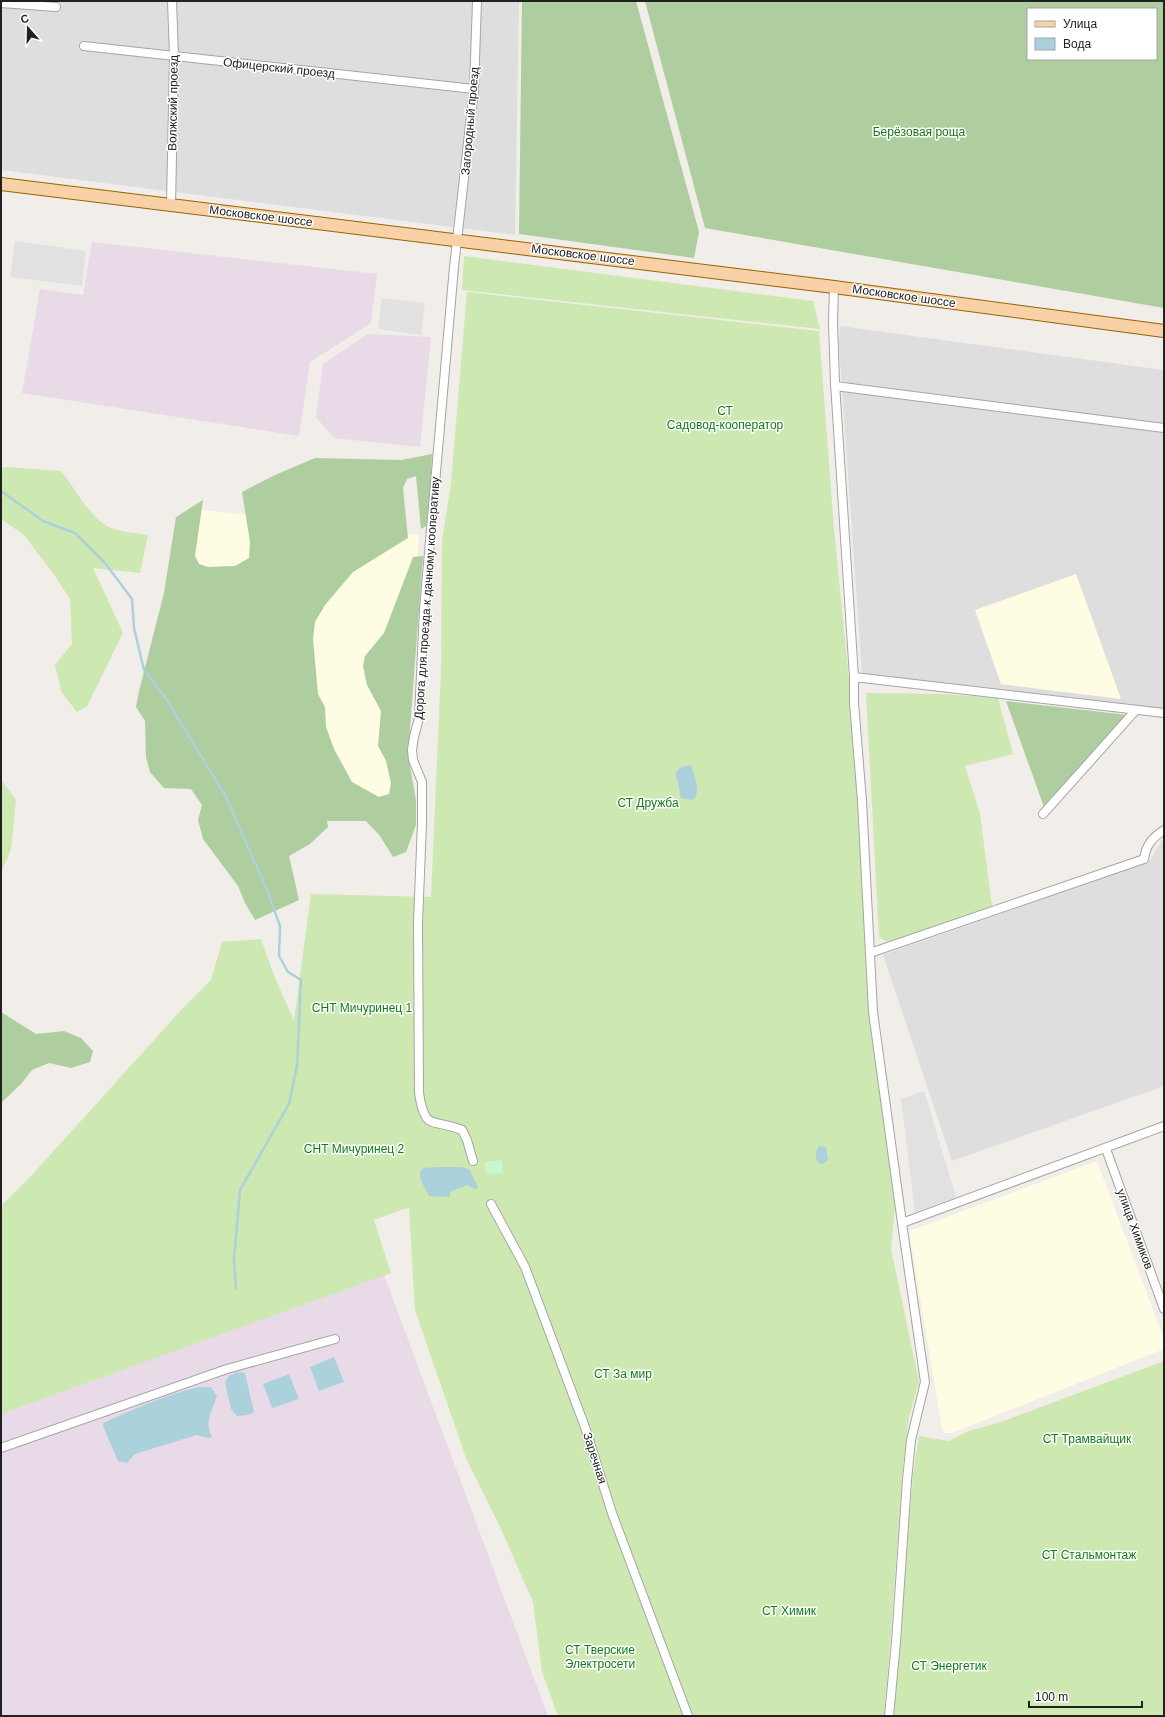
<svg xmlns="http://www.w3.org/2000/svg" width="1165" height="1717" viewBox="0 0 1165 1717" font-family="Arial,sans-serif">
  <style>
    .residential { fill: #dfdede }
    .industrial { fill: #e9dae7 }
    .education { fill: #fefde4 }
    .grass { fill: #cde8b1 }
    .forest { fill: #aece9f; fill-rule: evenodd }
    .park { fill: #c8f7cb }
    .parking { fill: #e1e1e1 }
    .water { fill: #abd2dc }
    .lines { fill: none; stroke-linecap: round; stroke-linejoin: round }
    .stream { stroke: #abd2dc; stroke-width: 2.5 }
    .minor-casing { stroke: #a5a5a5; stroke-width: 10 }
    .primary-casing { stroke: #966307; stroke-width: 14 }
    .minor { stroke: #fff; stroke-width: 8 }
    .primary { stroke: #f8d2a6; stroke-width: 12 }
    .labels { text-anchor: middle; stroke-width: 3; stroke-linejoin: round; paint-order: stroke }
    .street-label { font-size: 12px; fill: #212121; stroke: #fff }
    .park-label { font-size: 12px; fill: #117c17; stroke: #fff }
  </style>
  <rect width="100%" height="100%" fill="#f1ede8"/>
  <!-- residential -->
  <path class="residential" d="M 1,1 L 519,1 L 515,235 L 1,170 Z
    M 840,326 L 1164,370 L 1164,709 L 862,674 L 839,345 Z
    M 1164,836 L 1164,1086 L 952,1161 L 883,955 L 1150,861 Z"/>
  <!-- industrial -->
  <path class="industrial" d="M 92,242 L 377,274 L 371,323 L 310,362 L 299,436 L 22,393 L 40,289 L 83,295 Z
    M 368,334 L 431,337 L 420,447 L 334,438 L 316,417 L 323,364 Z
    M 384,1275 L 548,1716 L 1,1716 L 1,1414 Z"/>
  <!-- education -->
  <path class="education" d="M 195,509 L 419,535 L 398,814 L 168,682 Z
    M 1076,574 L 1121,699 L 1001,684 L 975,610 Z
    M 1097,1161 L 1164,1339 L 1164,1349 L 952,1433 L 945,1433 L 942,1429 L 909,1231 Z"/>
  <!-- grass -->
  <path class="grass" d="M 464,256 L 813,301 L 820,329 L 462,290 Z
    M 467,292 L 819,331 L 834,529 L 863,821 L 872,1006 L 897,1184 L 891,1249 L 919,1382 L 909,1417 L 903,1465 L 891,1632 L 884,1716 L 692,1716 L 634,1559 L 628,1562 L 683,1716 L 558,1716 L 542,1672 L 533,1602 L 501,1529 L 466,1458 L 415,1310 L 409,1208 L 401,1210 L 374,1220 L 391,1273 L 1,1414 L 1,1206 L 31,1176 L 183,1008 L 211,980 L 222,942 L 261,939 L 273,973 L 294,1021 L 311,894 L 431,897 L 441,671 L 442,541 L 451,483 Z
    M 8,467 L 61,471 C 75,488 90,518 109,527 C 119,532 137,533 148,535 L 140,573 L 93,568 L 123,633 L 87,706 L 77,712 L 62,693 L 55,665 L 72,644 L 70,599 L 55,576 L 24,535 L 1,519 L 1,468 Z
    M 866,693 L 941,694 L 998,698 L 1013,754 L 965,766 L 980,814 L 992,906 L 888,942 L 879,937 Z
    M 1,780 L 16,800 L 11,849 L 1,873 Z
    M 1164,1361 L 1164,1716 L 893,1716 L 913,1474 L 919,1436 L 948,1441 L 969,1431 L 998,1423 Z"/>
  <!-- forest -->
  <path class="forest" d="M 522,1 L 636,1 L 699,232 L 694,258 L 519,234 Z
    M 645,1 L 1164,1 L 1164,308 L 705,228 ZM 1028,9 L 1156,9 L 1156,59 L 1028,59 Z
    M 432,454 L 429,518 L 426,526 L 421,529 L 416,476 L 407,479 L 403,488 L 408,538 L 353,572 L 325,605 L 315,622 L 313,639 L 318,694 L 325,707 L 326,727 L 334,749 L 352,782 L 379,797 L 389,794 L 391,783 L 386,761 L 378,746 L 381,711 L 367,685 L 363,666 L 365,656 L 384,633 L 413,557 L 423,556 L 408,755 L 416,800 L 416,825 L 406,852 L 393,857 L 380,836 L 366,821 L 327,821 L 328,827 L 310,844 L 289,856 L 299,900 L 255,920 L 245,903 L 238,886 L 203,839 L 198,820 L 202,805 L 191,789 L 164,788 L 150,772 L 146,757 L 145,721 L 136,707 L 139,691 L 164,593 L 176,517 L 203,500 L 195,556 L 199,564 L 208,567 L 235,566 L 249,558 L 250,542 L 242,492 L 275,475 L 315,458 L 401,460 Z
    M 1006,701 L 1128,715 L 1044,807 Z
    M 1,1012 L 36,1034 L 64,1031 L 81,1038 L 93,1051 L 90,1062 L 71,1068 L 49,1063 L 32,1070 L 21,1084 L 1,1103 Z"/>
  <!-- park -->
  <path class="park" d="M 502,1160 L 503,1173 L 486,1174 L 485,1162 Z"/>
  <!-- parking -->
  <path class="parking" d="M 15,241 L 86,251 L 82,286 L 10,277 Z
    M 382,298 L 425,303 L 421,335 L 378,329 Z
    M 924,1091 L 956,1197 L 915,1212 L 901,1099 Z"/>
  <!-- water -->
  <path class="water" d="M 691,765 C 694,776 702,792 693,800 L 681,798 L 677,779 L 675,774 C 679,767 683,766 691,765 Z
    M 819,1146 L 826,1147 L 828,1160 L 822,1164 L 818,1163 C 815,1157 815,1152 819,1146 Z
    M 438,1167 L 461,1167 L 469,1169 L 478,1187 L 476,1190 L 467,1185 L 450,1192 L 450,1197 L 429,1196 L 421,1181 L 420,1171 L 423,1168 Z
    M 334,1357 L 344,1382 L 319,1391 L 310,1367 Z
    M 237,1372 L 245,1373 L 254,1412 L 248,1415 L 237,1416 L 231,1409 L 225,1382 L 229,1376 Z
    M 289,1374 L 299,1399 L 272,1408 L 263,1384 Z
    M 199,1387 L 211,1387 L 217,1396 C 212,1410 204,1423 212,1437 L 207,1438 L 197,1435 L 135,1454 L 127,1463 L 118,1461 L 103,1426 L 103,1423 C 134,1409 165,1395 199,1387 Z"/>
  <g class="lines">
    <!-- stream -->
    <path class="stream" d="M 1,491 L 43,521 L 75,533 L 105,563 L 132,599 L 134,628 L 144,670 L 165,697 L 226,797 L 267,890 L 280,926 L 279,956 L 288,972 L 301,980 L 297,1066 L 289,1104 L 240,1190 L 234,1260 L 236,1289"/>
    <defs>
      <path id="minor" d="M 1,3 L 56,7
        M 84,46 L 474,89
        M 171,205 L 174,56 L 172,1
        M 834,287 L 833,322 L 835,383 L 854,677 L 854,703 L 862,801 L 873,1012 L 902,1223 L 1164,1126
        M 835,386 L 1164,428
        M 854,677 L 1164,713
        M 1043,814 L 1136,710
        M 870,953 L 1144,859 C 1146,845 1152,838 1164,830
        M 1106,1149 L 1164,1309
        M 473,1161 L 467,1140 L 462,1130 C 432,1118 425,1132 419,1093 L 418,923 L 422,823 L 422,782 L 413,760 L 412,750 L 414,737 L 419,718 L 424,609 L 454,267 L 474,89 L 477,1
        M 491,1204 L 525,1267 L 585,1427 L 612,1513 L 688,1716
        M 1,1448 L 227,1369 L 335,1339
        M 889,1716 L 896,1642 L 907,1480 L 911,1440 L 925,1382 L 902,1223"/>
      <path id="primary" d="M 1,184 L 834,287 L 1164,331"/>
    </defs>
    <!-- minor casing -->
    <use href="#minor" class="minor-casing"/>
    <!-- primary casing -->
    <use href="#primary" class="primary-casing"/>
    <!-- minor -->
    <use href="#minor" class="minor"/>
    <!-- primary -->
    <use href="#primary" class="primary"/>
  </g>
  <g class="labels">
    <!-- street labels -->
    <g class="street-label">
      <text transform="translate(279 68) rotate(6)" y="4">Офицерский проезд</text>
      <text transform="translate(173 103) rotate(-89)" y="4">Волжский проезд</text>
      <text transform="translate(470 121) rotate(-85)" y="4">Загородный проезд</text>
      <text transform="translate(261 216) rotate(7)" y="4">Московское шоссе</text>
      <text transform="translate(583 255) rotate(7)" y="4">Московское шоссе</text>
      <text transform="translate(904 296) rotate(8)" y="4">Московское шоссе</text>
      <text transform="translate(427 598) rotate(-86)" y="4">Дорога для проезда к дачному кооперативу</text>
      <text transform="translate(1135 1229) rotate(70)" y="4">улица Химиков</text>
      <text transform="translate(595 1458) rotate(72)" y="4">Заречная</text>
    </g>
    <!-- park labels -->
    <g class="park-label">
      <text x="919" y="136">Берёзовая роща</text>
      <text x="725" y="415">СТ<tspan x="725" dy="14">Садовод-кооператор</tspan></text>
      <text x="648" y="807">СТ Дружба</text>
      <text x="362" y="1012">СНТ Мичуринец 1</text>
      <text x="354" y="1153">СНТ Мичуринец 2</text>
      <text x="623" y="1378">СТ За мир</text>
      <text x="1087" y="1443">СТ Трамвайщик</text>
      <text x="1089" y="1559">СТ Стальмонтаж</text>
      <text x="789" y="1615">СТ Химик</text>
      <text x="600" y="1654">СТ Тверские<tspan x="600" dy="14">Электросети</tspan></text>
      <text x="949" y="1670">СТ Энергетик</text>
    </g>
  </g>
  <!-- border -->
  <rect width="1165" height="1717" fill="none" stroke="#212121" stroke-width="4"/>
  <!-- legend -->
  <rect x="1027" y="8" width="130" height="52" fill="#ffffff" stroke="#a6a6a6"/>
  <rect x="1035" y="21" width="20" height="6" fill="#f8d2a6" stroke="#a6a6a6"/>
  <text x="1063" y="28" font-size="12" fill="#212121">Улица</text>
  <rect x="1035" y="38" width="20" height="12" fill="#abd2dc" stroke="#a6a6a6"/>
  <text x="1063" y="48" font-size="12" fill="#212121">Вода</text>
  <!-- north arrow -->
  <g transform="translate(28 28) rotate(340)" stroke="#ffffff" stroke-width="3" paint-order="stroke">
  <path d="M0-3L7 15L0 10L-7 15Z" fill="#212121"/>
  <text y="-6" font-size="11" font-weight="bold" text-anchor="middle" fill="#212121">С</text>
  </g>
  <!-- scale -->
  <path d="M1029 1701v6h113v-6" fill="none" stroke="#212121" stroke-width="2"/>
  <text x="1035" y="1701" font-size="12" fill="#212121" stroke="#ffffff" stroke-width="3" paint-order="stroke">100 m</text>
</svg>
